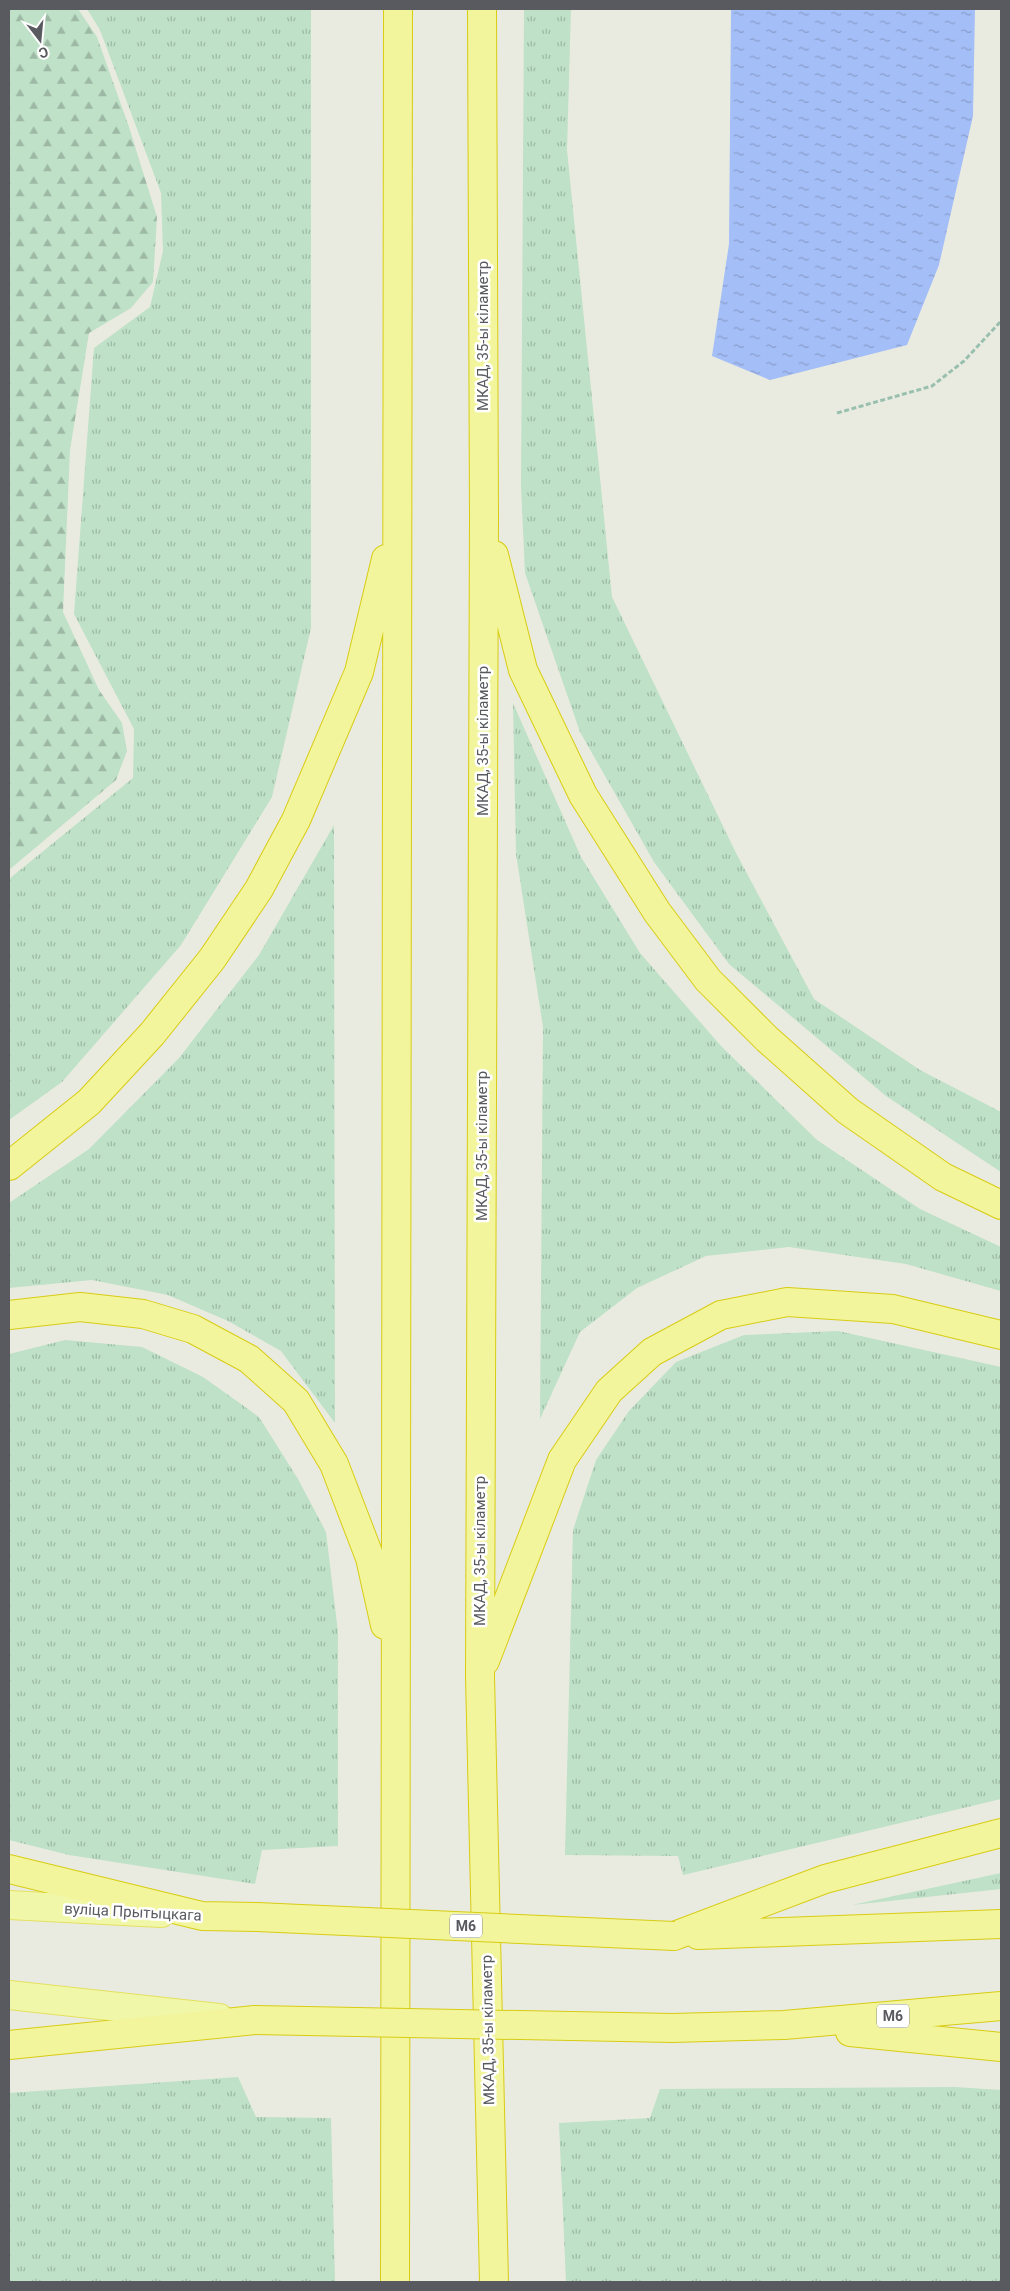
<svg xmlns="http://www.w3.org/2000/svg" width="1010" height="2291" viewBox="0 0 1010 2291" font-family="Roboto,sans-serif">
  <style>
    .grass { fill: url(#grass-tufts) }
    .forest { fill: url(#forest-firs) }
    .water { fill: url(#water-ripples) }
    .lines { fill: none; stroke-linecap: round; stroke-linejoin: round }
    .primary-casing { stroke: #e4e160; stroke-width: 30 }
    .trunk-casing { stroke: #d8cc13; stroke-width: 30 }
    .path { stroke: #99c0ae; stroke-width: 3; stroke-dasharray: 5 2.5; stroke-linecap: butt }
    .primary { stroke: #f0f7a8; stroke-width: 28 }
    .trunk { stroke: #f2f59c; stroke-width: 28 }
    .trunk-bridge-casing { stroke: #d8cc13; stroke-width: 30; stroke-linecap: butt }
    .trunk-bridge { stroke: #f2f59c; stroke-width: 28 }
    .labels { text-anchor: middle; stroke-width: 5; stroke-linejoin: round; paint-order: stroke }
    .shield { fill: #fff; stroke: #8b8c90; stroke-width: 1 }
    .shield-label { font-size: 14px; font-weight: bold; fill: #595a60 }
    .street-label { font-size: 15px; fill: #595a60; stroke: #fff }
  </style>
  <defs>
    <pattern id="grass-tufts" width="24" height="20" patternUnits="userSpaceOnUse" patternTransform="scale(1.25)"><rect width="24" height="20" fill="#bee1c7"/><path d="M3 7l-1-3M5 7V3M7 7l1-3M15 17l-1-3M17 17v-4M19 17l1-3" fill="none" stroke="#9db9a5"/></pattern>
    <pattern id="forest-firs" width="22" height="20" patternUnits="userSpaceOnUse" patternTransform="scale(1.25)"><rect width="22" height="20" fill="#bee1c7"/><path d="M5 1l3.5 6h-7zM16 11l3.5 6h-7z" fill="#9db9a5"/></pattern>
    <pattern id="water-ripples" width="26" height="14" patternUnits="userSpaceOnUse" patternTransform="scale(1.25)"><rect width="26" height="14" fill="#a4bef7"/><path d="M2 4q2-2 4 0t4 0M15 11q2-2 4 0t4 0" fill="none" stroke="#899dcb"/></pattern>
  </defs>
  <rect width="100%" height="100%" fill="#eaebe0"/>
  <!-- grass -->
  <path class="grass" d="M 87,9 L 311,9 L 311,628 L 272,797 L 181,945 L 62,1082 L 9,1120 L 9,879 L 133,778 L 134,729 L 74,614 L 94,348 L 150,307 L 163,251 L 161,193 L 100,30 Z
    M 524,9 L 571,9 L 567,150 L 612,597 L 736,853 L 814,999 L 920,1070 L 1001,1112 L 1001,1172 L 886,1096 L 729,964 L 654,862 L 580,732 L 525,573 L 521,486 Z
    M 513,703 L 581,857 L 640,953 L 721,1046 L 817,1140 L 920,1209 L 1001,1247 L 1001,1291 L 906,1264 L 789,1247 L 706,1256 L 637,1288 L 580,1332 L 540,1419 L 543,1027 L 516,854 Z
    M 334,825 L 335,1423 L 281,1351 L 228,1321 L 168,1295 L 92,1280 L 9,1288 L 9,1203 L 89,1149 L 179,1058 L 259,955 Z
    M 838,1331 L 1001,1367 L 1001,1799 L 683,1875 L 678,1856 L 565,1855 L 573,1530 L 596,1460 L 629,1411 L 676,1362 L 744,1335 Z
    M 65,1340 L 142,1347 L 203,1377 L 259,1417 L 298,1479 L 326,1532 L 338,1632 L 338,1846 L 262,1850 L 255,1884 L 69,1855 L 9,1840 L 9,1354 Z
    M 1001,1873 L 1001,1889 L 852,1905 Z
    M 238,2077 L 256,2117 L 331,2118 L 335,2282 L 9,2282 L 9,2093 Z
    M 955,2087 L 1001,2090 L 1001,2282 L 566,2282 L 559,2123 L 650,2118 L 660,2089 Z"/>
  <!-- forest -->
  <path class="forest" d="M 9,9 L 78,9 L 97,37 L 129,127 L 157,217 L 153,282 L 131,308 L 89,333 L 70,450 L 63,612 L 99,690 L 122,723 L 127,751 L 116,780 L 9,870 Z"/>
  <!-- water -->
  <path class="water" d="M 731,9 L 975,9 L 973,116 L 939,265 L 907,345 L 770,380 L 712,356 L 729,244 Z"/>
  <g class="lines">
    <defs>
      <path id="primary" d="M 9,1905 L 161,1913
        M 9,1995 L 219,2018"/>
      <path id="trunk" d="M 482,9 L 484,517 L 480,1676 L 494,2282
        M 494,555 L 523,670 L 583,795 L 657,912 L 708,980 L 767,1039 L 848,1111 L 943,1177 L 1001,1205
        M 9,1166 L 89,1102 L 152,1034 L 212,959 L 259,889 L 296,820 L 359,672 L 386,559
        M 9,1315 L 80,1307 L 143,1314 L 193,1329 L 249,1359 L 296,1401 L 334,1464 L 370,1558 L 385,1625
        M 485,1661 L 562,1460 L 609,1391 L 652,1352 L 721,1315 L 787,1302 L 893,1309 L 1001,1335
        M 9,1869 L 202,1916 L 257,1917
        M 698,1935 L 1001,1924
        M 674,1936 L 825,1879 L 1001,1833
        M 672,2028 L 784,2025 L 1001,2006
        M 850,2032 L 1001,2047
        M 9,2045 L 255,2020
        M 395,2282 L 398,9"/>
    </defs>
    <!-- primary casing -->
    <use href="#primary" class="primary-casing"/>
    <!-- trunk casing -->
    <use href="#trunk" class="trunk-casing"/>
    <!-- path -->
    <path class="path" d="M 837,413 L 932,386 L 964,361 L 1001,321"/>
    <!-- primary -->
    <use href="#primary" class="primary"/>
    <!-- trunk -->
    <use href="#trunk" class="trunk"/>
    <defs>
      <path id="trunk-bridge" d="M 257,1917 L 674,1936
        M 255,2020 L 672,2028"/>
    </defs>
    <!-- trunk-bridge casing -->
    <use href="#trunk-bridge" class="trunk-bridge-casing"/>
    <!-- trunk-bridge -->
    <use href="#trunk-bridge" class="trunk-bridge"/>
  </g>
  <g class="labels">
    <!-- shield labels -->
    <g class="shield">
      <rect x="450" y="1914.5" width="32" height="23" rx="4"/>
      <rect x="877" y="2004.5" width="32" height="23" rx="4"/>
    </g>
    <g class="shield-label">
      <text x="466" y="1931">М6</text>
      <text x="893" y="2021">М6</text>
    </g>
    <!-- street labels -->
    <g class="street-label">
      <text transform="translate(483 336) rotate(-90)" y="5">МКАД, 35-ы кіламетр</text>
      <text transform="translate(483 741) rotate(-90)" y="5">МКАД, 35-ы кіламетр</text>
      <text transform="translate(482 1146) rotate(-90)" y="5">МКАД, 35-ы кіламетр</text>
      <text transform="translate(480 1551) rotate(-90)" y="5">МКАД, 35-ы кіламетр</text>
      <text transform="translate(133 1912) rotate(3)" y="5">вуліца Прытыцкага</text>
      <text transform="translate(488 2030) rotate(-91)" y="5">МКАД, 35-ы кіламетр</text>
    </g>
  </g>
  <!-- border -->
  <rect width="1010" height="2291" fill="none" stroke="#595a60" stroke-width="20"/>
  <!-- north arrow -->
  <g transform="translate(40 40) rotate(164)" stroke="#ffffff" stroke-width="4" paint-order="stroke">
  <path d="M0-4L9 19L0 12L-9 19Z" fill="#595a60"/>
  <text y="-8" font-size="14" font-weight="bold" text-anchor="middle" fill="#595a60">С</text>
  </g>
</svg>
